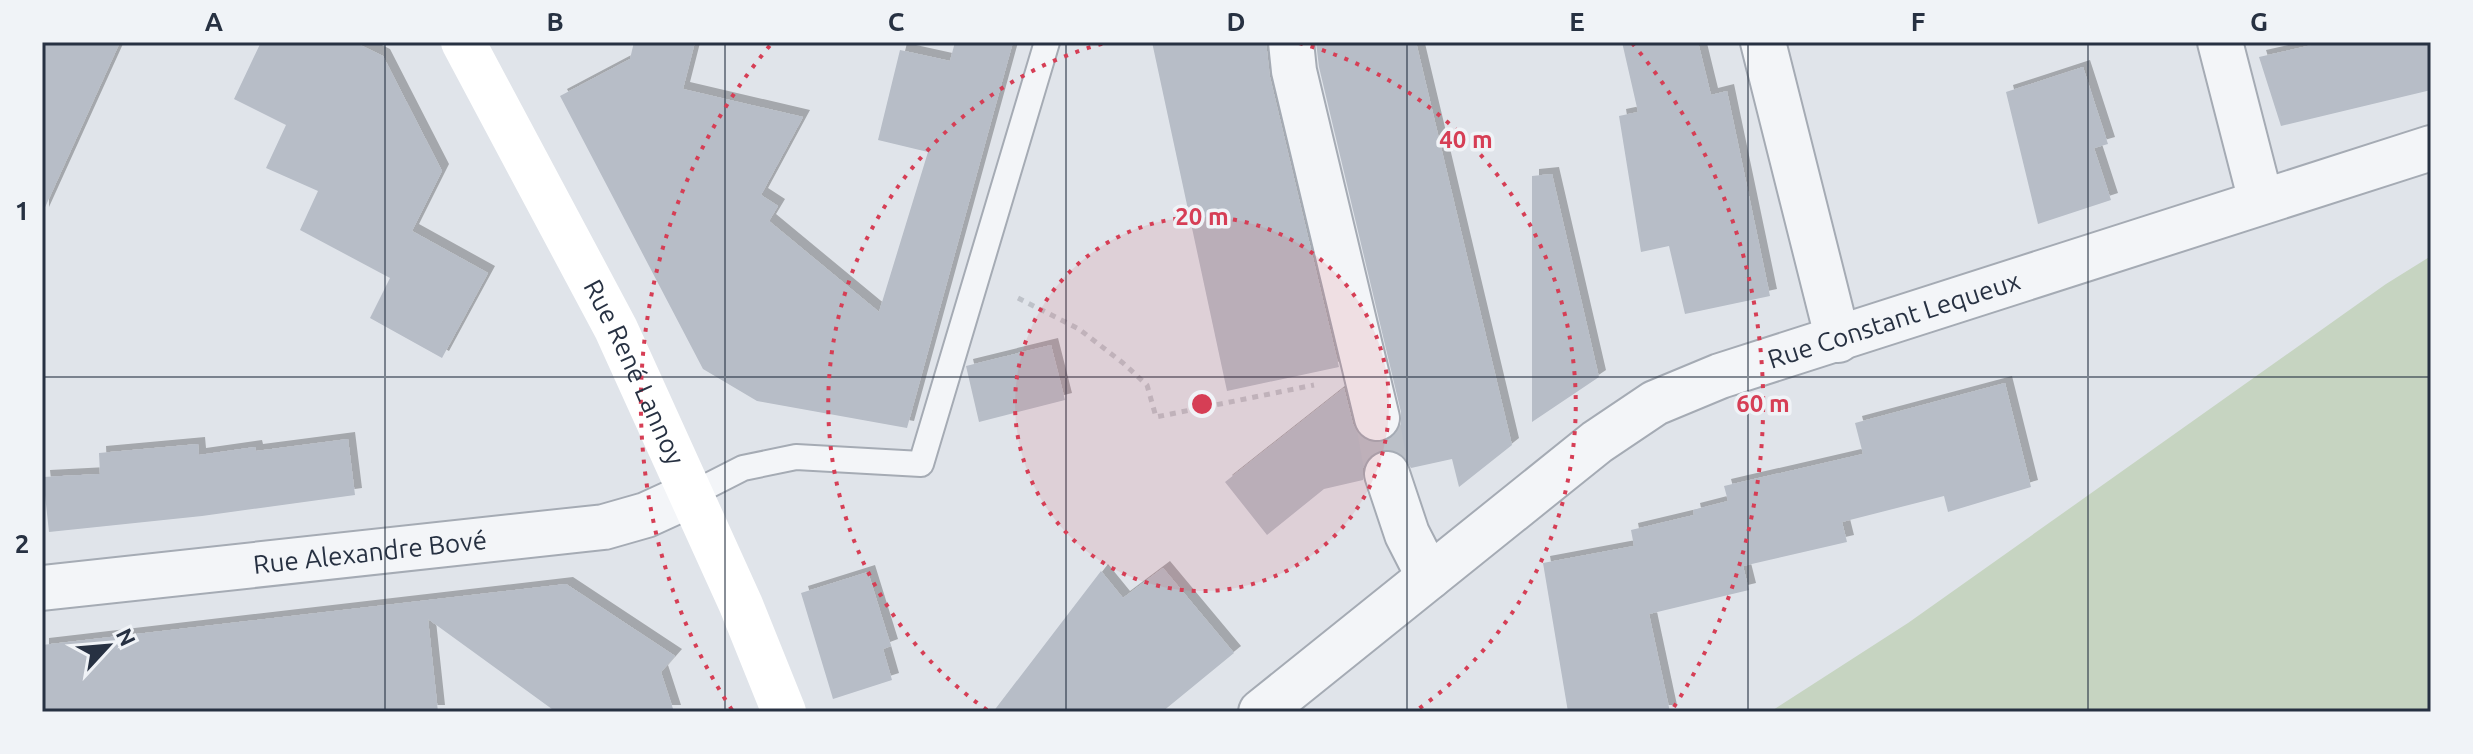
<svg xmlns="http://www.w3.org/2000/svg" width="2473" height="754" viewBox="0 0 2473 754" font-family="Ubuntu,sans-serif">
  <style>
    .green { fill: #c6d4c1 }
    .building { fill: #b7bdc7; filter: url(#shadow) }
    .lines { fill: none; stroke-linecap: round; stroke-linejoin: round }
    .street-tunnel { stroke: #bbc0c8; stroke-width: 44; stroke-dasharray: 44 22; stroke-linecap: butt }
    .lane-casing { stroke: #a5abb4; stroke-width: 28 }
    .street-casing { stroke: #a5abb4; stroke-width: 48 }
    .path { stroke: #bec2c9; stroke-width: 5; stroke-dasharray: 6 6; stroke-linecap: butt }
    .lane { stroke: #f3f5f8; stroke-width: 24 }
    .street { stroke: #f3f5f8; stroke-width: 44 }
    .secondary { stroke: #fff; stroke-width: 44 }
    .grid { fill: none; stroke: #273142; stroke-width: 2; stroke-opacity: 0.55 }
    .ring { fill: none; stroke: #d63e55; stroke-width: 4; stroke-dasharray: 4 8 }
    .labels { text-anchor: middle; stroke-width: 7; stroke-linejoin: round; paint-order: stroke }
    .street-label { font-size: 26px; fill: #273142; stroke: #f0f3f7 }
    .centre { fill: #d63e55; stroke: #f0f3f7; stroke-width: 4 }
    .ring-label { font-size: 24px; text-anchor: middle; font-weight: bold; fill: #d63e55; stroke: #f0f3f7; stroke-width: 7; stroke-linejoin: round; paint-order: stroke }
    .neatline { fill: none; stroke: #273142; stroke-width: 3 }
    .grid-label { font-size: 26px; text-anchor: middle; font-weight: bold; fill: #273142 }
  </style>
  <defs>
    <filter id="shadow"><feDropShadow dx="7" dy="-7" stdDeviation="0" flood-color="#0004"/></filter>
  </defs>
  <rect width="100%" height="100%" fill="#e0e4ea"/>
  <!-- green -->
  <path class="green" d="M 2431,256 L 2431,712 L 1770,712 L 1908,623 L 2386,284 Z"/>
  <!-- building -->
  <path class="building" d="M 42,42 L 120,42 L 42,214 Z
    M 261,42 L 354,42 L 383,56 L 442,171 L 412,231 L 488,273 L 442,358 L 370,318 L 390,278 L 300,230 L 318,191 L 266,168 L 286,125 L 234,99 Z
    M 634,42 L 695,42 L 683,89 L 803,117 L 761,195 L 778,206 L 769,221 L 879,312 L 928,152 L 878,140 L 900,50 L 950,61 L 955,42 L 1013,42 L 907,428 L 757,401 L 703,369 L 560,96 L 630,59 Z
    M 1152,42 L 1266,42 L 1270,77 L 1339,367 L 1227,391 Z
    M 1316,42 L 1416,42 L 1512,445 L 1459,487 L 1452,459 L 1411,468 L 1403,455 L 1391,449 L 1378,451 L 1368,458 L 1363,468 L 1363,480 L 1324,489 L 1267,535 L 1225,482 L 1344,388 L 1353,424 L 1359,436 L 1371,442 L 1384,442 L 1395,436 L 1401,424 L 1401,412 L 1319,67 Z
    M 1622,42 L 1698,42 L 1711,95 L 1727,91 L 1770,296 L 1685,314 L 1669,246 L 1641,252 L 1619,116 L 1638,112 Z
    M 2325,42 L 2431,42 L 2431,90 L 2281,126 L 2259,57 Z
    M 2083,67 L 2108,144 L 2094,148 L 2111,200 L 2038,224 L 2006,92 Z
    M 1552,174 L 1599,377 L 1532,422 L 1532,176 Z
    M 1051,345 L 1065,400 L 979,422 L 966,366 Z
    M 2005,383 L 2031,487 L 1948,512 L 1944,496 L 1842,522 L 1847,542 L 1743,566 L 1749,590 L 1649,614 L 1670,712 L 1568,712 L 1543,563 L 1634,546 L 1631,530 L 1694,515 L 1693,510 L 1728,501 L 1724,486 L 1863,454 L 1855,423 Z
    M 348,439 L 355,495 L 202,516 L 49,532 L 43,477 L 100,474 L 99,453 L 198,444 L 199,455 L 255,447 L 256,451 Z
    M 1163,568 L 1234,653 L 1162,712 L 993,712 L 1101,571 L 1123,598 Z
    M 868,572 L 891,646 L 883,649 L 892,680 L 833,699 L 801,593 Z
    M 566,584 L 675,656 L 661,672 L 674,712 L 556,712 L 428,619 L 438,712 L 42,712 L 42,645 Z"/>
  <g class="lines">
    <!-- street-tunnel -->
    <path class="street-tunnel" d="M 1377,418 L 1387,474"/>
    <defs>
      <path id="lane" d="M 692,494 L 743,468 L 796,457 L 921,464 L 1047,42"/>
      <g id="street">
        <path d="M 1291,42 L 1294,71 L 1377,418"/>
        <path d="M 1763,42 L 1838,340"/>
        <path d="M 2220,42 L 2261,201"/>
        <path d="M 1387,474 L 1407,534 L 1429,577"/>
        <path id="s1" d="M 42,588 L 604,527 L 646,515 L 692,494"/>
        <path id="s2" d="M 1261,712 L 1597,442 L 1655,403 L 1720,376 L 2431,148"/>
      </g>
    </defs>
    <!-- lane casing -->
    <use href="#lane" class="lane-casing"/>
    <!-- street casing -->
    <use href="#street" class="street-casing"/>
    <!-- path -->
    <path class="path" d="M 1018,298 L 1079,329 L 1123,363 L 1147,385 L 1156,417 L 1314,385"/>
    <!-- lane -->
    <use href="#lane" class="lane"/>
    <!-- street -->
    <use href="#street" class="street"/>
    <!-- secondary -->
    <path class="secondary" id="s3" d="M 463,42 L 616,329 L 741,605 L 784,712"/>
  </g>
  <!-- grid -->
  <path class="grid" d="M 385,42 L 385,712M 725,42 L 725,712M 1066,42 L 1066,712M 1407,42 L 1407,712M 1748,42 L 1748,712M 2088,42 L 2088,712M 42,377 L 2431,377"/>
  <!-- distance rings -->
  <circle cx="1202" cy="404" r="187" fill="#d63e55" fill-opacity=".12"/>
  <g class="ring">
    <circle cx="1202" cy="404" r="187"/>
    <path d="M987 710A374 374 0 0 1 1105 43M1299 43A374 374 0 0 1 1417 710"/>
    <path d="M732 710A561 561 0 0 1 772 43M1632 43A561 561 0 0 1 1672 710"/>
  </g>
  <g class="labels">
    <!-- street labels -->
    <g class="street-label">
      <text dy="9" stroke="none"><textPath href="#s2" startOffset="754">Rue Constant Lequeux</textPath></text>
      <text dy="9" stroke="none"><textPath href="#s3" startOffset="372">Rue René Lannoy</textPath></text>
      <text dy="9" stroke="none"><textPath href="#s1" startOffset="330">Rue Alexandre Bové</textPath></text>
    </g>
  </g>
  <circle cx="1202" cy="404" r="12" class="centre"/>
  <g class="ring-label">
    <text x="1466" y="148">40 m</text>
    <text x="1202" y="225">20 m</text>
    <text x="1763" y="412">60 m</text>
  </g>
  <!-- border -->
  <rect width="2473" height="754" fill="none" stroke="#f0f3f7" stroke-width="88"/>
  <!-- north arrow -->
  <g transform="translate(108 646) rotate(64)" stroke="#f0f3f7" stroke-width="6" paint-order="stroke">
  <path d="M0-6L14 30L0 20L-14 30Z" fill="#273142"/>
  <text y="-12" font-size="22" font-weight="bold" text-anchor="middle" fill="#273142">N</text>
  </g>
  <rect x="44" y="44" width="2385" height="666" class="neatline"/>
  <g class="grid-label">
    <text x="214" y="31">A</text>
    <text x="555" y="31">B</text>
    <text x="896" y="31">C</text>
    <text x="1236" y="31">D</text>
    <text x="1577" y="31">E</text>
    <text x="1918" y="31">F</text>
    <text x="2259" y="31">G</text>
    <text x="22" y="220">1</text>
    <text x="22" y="553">2</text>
  </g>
</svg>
